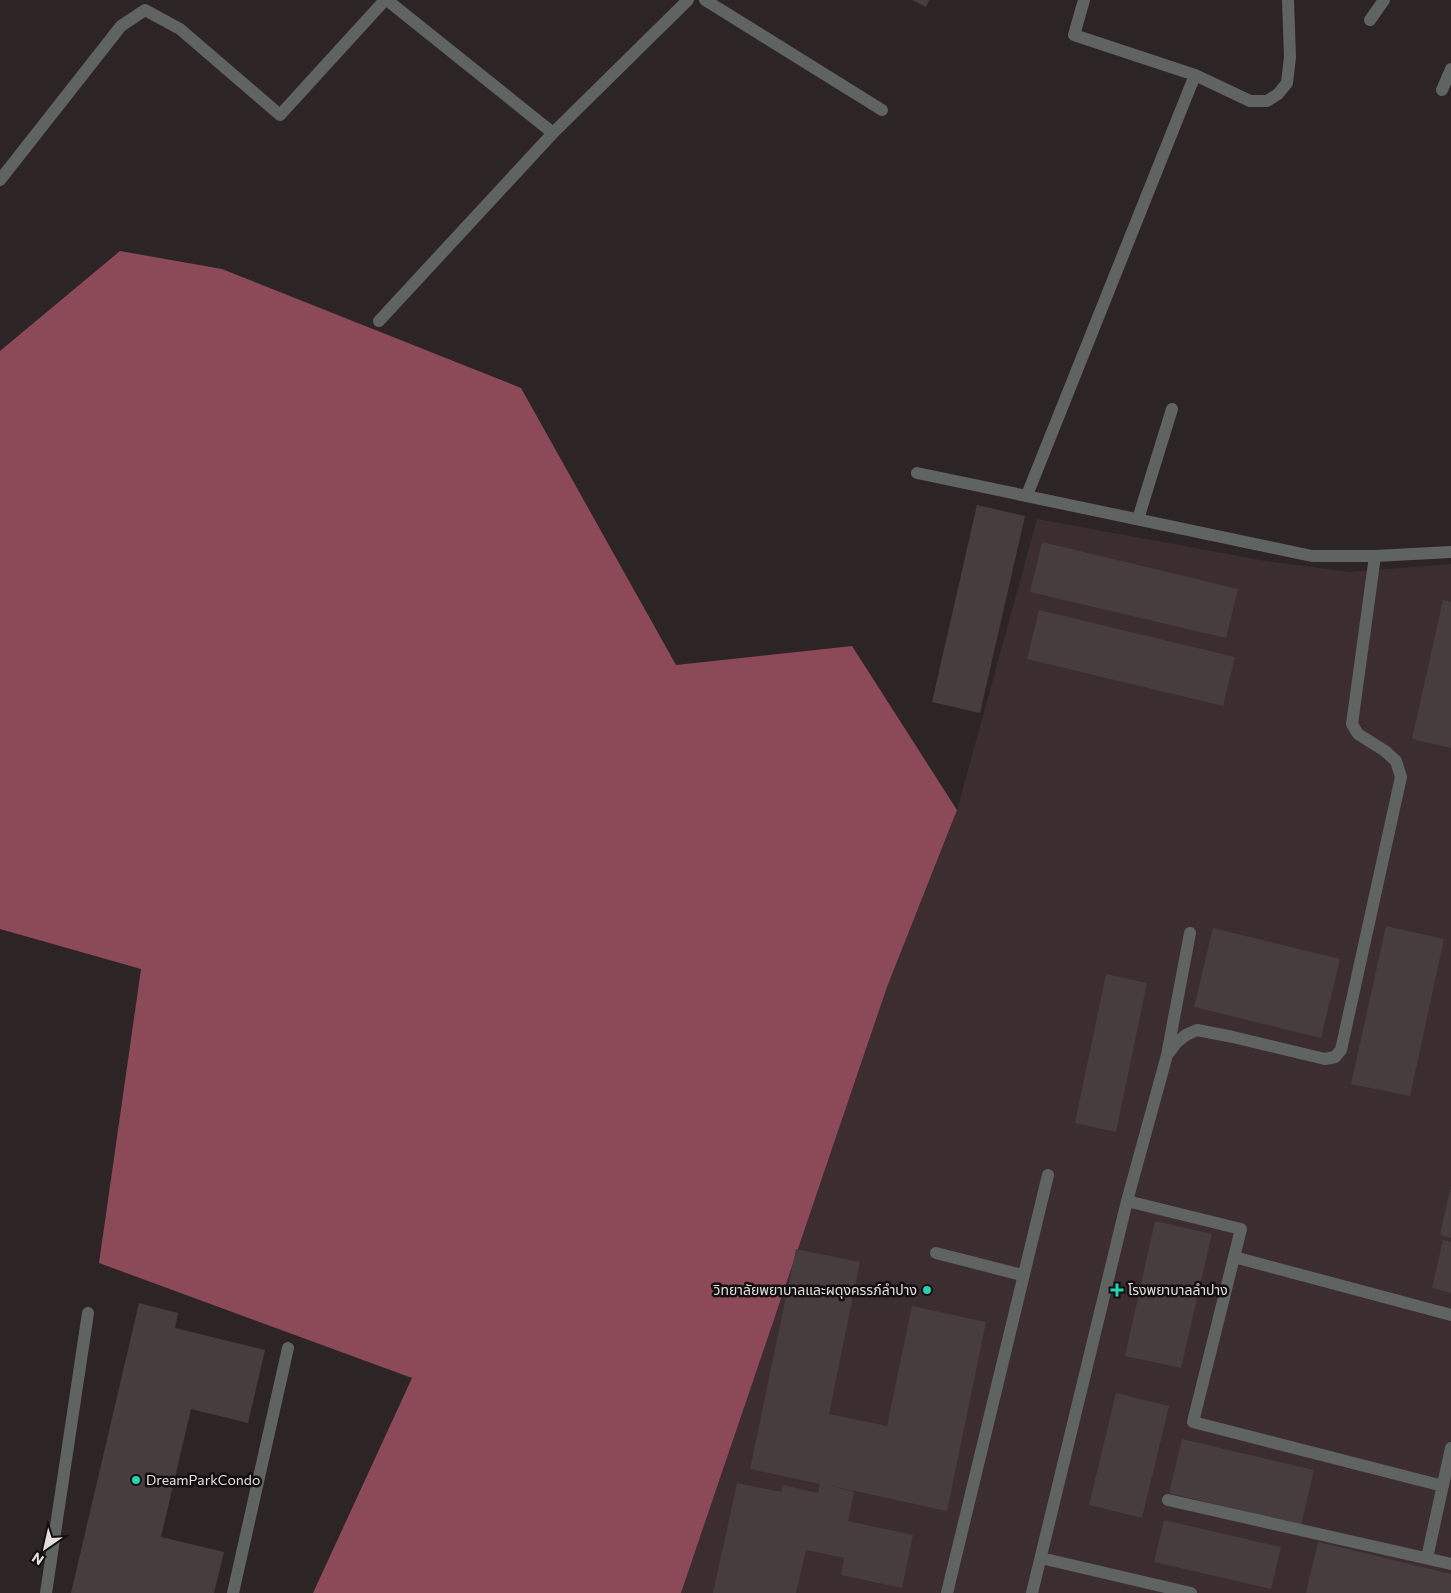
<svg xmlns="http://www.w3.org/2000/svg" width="1451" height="1593" viewBox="0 0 1451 1593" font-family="Commissioner,'Noto Sans Thai',sans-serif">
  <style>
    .built { fill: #3c2d30 }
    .forest { fill: #8c4958 }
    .building { fill: #473d3e }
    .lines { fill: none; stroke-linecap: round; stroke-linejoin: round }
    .minor { stroke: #5f6462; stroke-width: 12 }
    .poi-dot { fill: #20d5b0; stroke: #130e0f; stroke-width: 2 }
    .labels { text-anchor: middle; stroke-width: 5; stroke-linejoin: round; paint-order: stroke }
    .poi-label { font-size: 14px; fill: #e4dedf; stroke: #130e0f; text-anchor: start }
  </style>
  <rect width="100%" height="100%" fill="#2d2426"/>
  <!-- built -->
  <path class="built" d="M 1037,519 L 1266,561 L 1350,572 L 1451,564 L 1451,1593 L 681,1593 L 887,987 L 957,810 Z"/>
  <!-- forest -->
  <path class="forest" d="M 120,251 L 222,269 L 521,388 L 676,665 L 852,646 L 957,810 L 887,987 L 681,1593 L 313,1593 L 412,1378 L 99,1263 L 141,969 L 0,929 L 0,351 Z"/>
  <!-- building -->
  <path class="building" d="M 912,0 L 929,0 L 926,7 Z
    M 977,505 L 1025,516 L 980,713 L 932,702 Z
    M 1042,542 L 1238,589 L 1226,638 L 1030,592 Z
    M 1443,600 L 1451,602 L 1451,748 L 1412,739 Z
    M 1039,610 L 1235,657 L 1223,706 L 1027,659 Z
    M 1386,926 L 1444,939 L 1410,1096 L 1351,1084 Z
    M 1213,928 L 1340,959 L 1321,1038 L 1194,1007 Z
    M 1106,974 L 1147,983 L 1116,1132 L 1075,1123 Z
    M 1450,1190 L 1451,1190 L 1451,1238 L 1440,1235 Z
    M 1155,1221 L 1212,1234 L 1181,1368 L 1125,1356 Z
    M 1443,1240 L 1451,1242 L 1451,1293 L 1432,1288 Z
    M 796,1249 L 860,1262 L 829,1414 L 887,1426 L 912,1306 L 986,1322 L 947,1511 L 827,1485 L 854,1492 L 848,1521 L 913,1535 L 902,1588 L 841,1575 L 844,1558 L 806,1550 L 796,1593 L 713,1593 L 737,1483 L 781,1492 L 783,1485 L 818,1493 L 820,1484 L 750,1469 Z
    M 139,1303 L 178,1313 L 175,1328 L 265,1350 L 248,1423 L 191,1409 L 161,1537 L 224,1552 L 214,1593 L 71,1593 Z
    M 1116,1393 L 1169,1406 L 1142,1518 L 1089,1505 Z
    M 1182,1439 L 1314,1470 L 1301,1525 L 1169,1493 Z
    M 1164,1520 L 1281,1547 L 1271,1589 L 1154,1562 Z
    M 1318,1542 L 1451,1574 L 1451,1593 L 1306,1593 Z"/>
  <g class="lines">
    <!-- minor -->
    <path class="minor" d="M 387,0 L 553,133
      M 705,0 L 882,110
      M 1084,0 L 1074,35 L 1195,75 L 1250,101 L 1267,101 L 1278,94 L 1287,83 L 1290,57 L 1288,0
      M 1370,20 L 1384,0
      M 1442,90 L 1451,69
      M 0,180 L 121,26 L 145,10 L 180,29 L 280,115 L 385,0
      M 379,321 L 553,133 L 688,0
      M 917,473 L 1312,556 L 1375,556 L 1451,552
      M 1027,495 L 1195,75
      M 1138,519 L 1172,409
      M 1167,1055 L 1177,1042 L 1186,1035 L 1197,1030 L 1233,1037 L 1325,1059 L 1335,1057 L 1341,1050 L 1401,777 L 1396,761 L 1385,751 L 1358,734 L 1352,724 L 1375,556
      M 1127,1201 L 1241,1229 L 1193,1422 L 1443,1486
      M 936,1253 L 1022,1275
      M 1234,1257 L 1451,1315
      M 1168,1500 L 1451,1564
      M 1041,1558 L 1191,1593
      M 1427,1558 L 1451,1448
      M 46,1593 L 88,1313
      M 233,1593 L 288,1348
      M 947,1593 L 1048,1175
      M 1032,1593 L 1127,1201 L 1167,1055 L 1190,933"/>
  </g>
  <!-- markers -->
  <g class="poi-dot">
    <circle cx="927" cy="1290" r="5"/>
    <path d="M1114.5 1282.5h5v5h5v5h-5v5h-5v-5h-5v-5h5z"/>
    <circle cx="136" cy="1480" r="5"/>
  </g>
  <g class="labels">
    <!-- poi labels -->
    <g class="poi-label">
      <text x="917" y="1295" text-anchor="end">วิทยาลัยพยาบาลและผดุงครรภ์ลําปาง</text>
      <text x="1128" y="1295">โรงพยาบาลลำปาง</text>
      <text x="146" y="1485">DreamParkCondo</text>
    </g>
  </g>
  <!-- north arrow -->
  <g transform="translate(45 1548) rotate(214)" stroke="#130e0f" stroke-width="4" paint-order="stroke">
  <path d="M0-4L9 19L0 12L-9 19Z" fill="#e4dedf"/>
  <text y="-8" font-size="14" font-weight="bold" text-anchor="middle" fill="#e4dedf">N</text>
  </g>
</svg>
